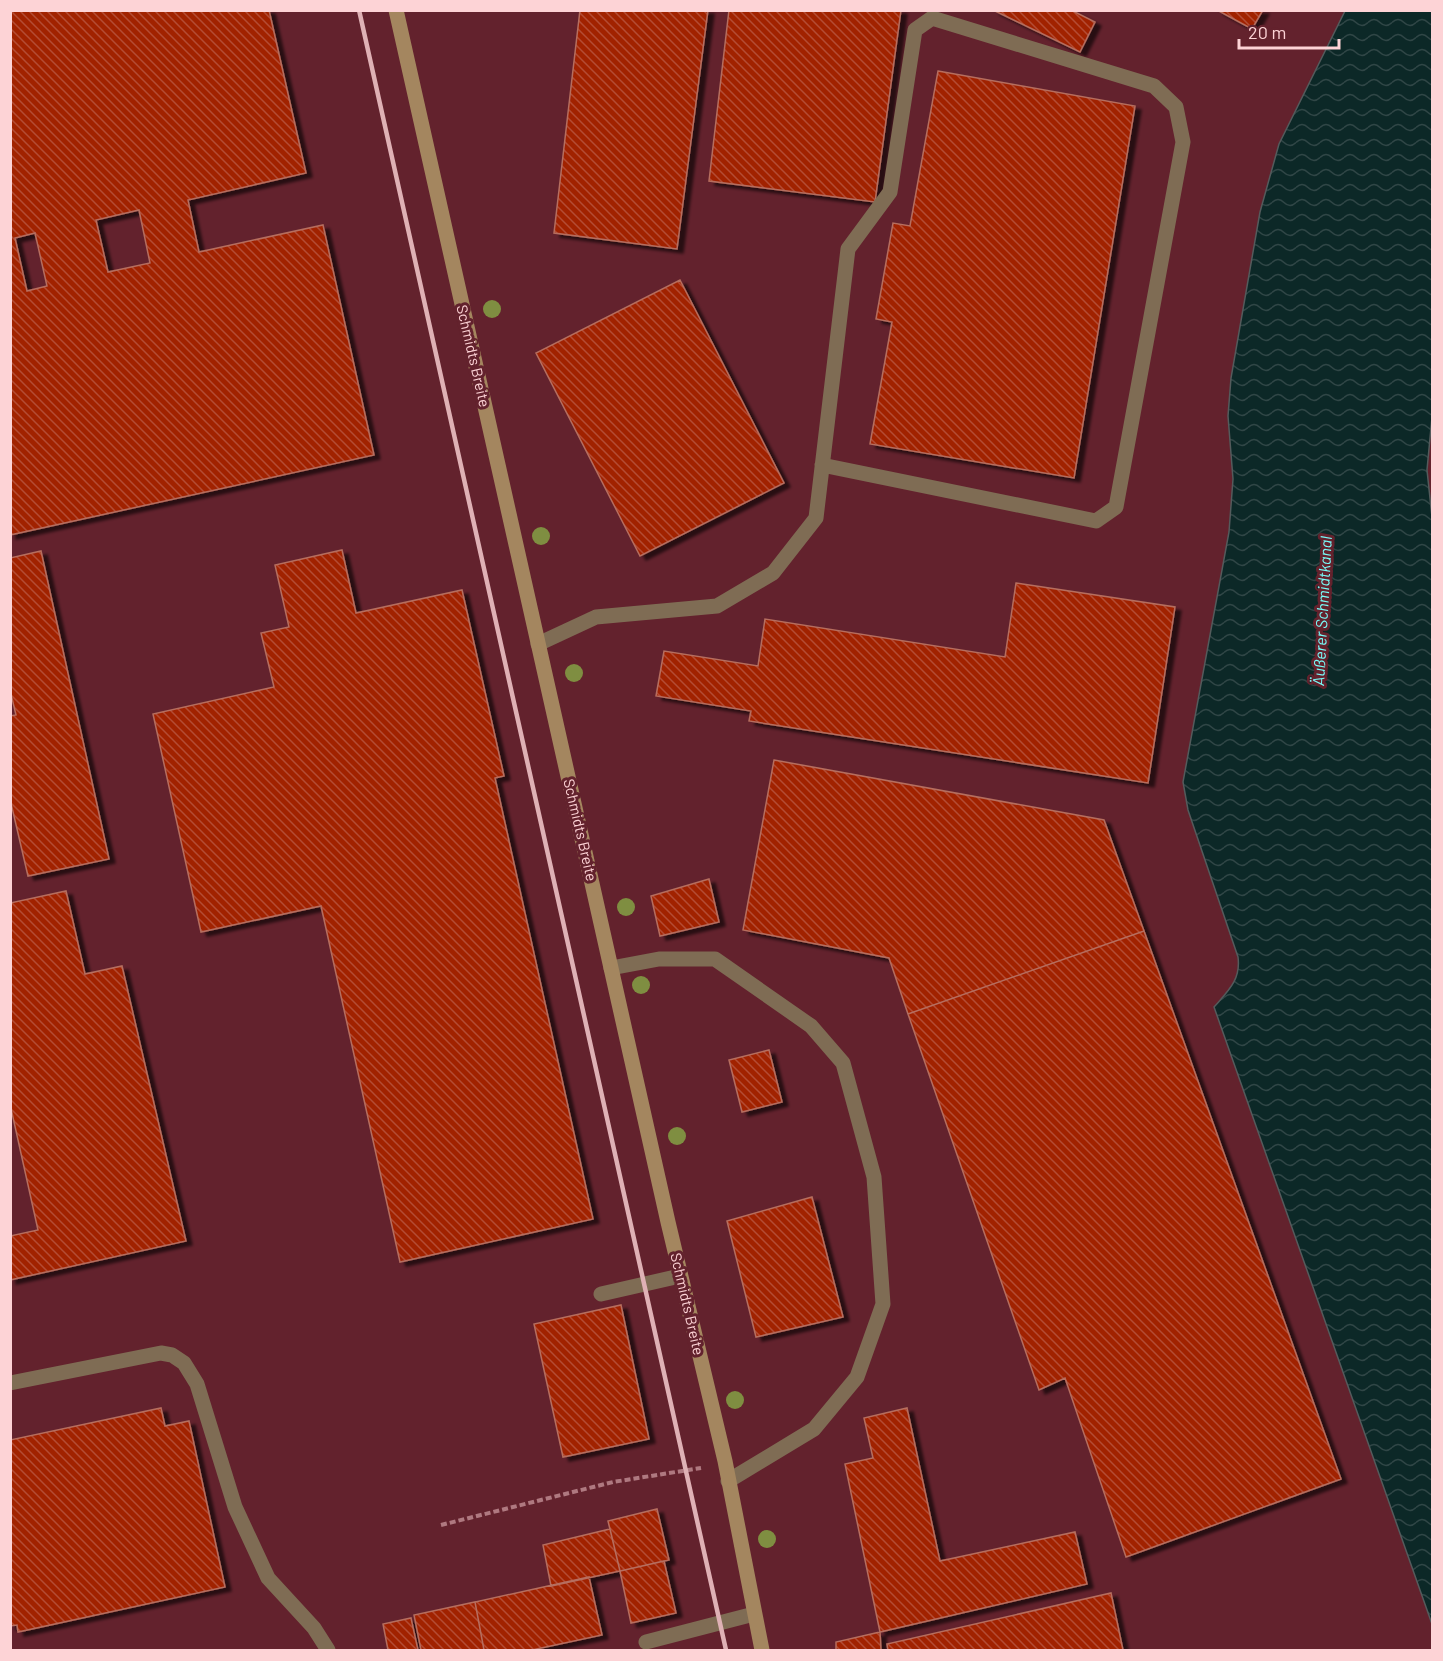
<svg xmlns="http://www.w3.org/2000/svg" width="1443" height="1661" viewBox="0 0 1443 1661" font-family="Barlow,sans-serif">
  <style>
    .water { fill: url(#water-waves); stroke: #545b5c; stroke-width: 1.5 }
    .building { fill: url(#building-back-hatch); stroke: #b66e5e; stroke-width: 1.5; fill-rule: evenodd; filter: url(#shadow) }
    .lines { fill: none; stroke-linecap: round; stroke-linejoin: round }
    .path { stroke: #af7980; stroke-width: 4; stroke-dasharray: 6 3; stroke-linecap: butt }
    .service { stroke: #7f6c54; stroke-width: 15 }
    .secondary { stroke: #a4865f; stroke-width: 15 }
    .rail { stroke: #dfb1b5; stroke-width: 4.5 }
    .tree { fill: #7f8e41 }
    .labels { text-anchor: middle; stroke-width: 6; stroke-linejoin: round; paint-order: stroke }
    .street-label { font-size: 15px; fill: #fdd3d6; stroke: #63222d }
    .water-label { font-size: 16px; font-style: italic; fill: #77fdfa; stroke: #63222d }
  </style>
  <defs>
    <pattern id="water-waves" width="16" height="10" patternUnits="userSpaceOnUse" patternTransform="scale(1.5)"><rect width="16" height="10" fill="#0c2827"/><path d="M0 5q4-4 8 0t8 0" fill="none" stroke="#304646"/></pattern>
    <pattern id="building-back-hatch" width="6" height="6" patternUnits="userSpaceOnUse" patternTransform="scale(1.5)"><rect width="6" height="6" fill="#a12204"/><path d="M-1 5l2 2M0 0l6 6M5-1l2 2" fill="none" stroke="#b44c34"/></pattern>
    <filter id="shadow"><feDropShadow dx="6" dy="4" stdDeviation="1.5" flood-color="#0009"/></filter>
  </defs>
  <rect width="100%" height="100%" fill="#63222d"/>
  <!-- water -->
  <path class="water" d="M 1345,11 L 1432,11 L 1432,417 L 1427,470 L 1432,517 L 1432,1624 L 1214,1007 C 1228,991 1241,980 1238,957 L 1188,810 L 1183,782 L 1229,532 L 1233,479 L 1228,416 L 1231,378 L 1260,212 L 1279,144 Z"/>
  <!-- building -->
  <path class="building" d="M 10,10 L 269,10 L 306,173 L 188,200 L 199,252 L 323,225 L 374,455 L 10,535 ZM 139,210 L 150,263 L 108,272 L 96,220 ZM 35,233 L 47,286 L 27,291 L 15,238 Z
    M 580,10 L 708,10 L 677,249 L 554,233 Z
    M 729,10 L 901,10 L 875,202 L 709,181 Z
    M 993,10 L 1071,10 L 1095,22 L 1080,52 Z
    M 1217,10 L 1263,10 L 1252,29 Z
    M 938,71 L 1135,106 L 1074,478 L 870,444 L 892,322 L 876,319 L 893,223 L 910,226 Z
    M 680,280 L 784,483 L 640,556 L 536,353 Z
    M 342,550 L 356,613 L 462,590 L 504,776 L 495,778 L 593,1219 L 400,1262 L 321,906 L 201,932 L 153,714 L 274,687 L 261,633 L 289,627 L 275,565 Z
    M 41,551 L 109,859 L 28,876 L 10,799 L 10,716 L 16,715 L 10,690 L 10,558 Z
    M 1016,583 L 1175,607 L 1148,783 L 749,721 L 751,711 L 656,696 L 664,651 L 758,666 L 765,619 L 1005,657 Z
    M 774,760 L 1104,820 L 1144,931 L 908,1014 L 889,958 L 743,930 Z
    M 709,879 L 719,922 L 660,936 L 651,896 Z
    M 66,891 L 85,974 L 122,966 L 186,1241 L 10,1280 L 10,1236 L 38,1230 L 10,1104 L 10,903 Z
    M 1144,931 L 1341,1479 L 1126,1557 L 1065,1378 L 1039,1390 L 908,1014 Z
    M 769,1050 L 782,1102 L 742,1112 L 729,1060 Z
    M 812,1197 L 843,1317 L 756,1337 L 727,1221 Z
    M 621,1305 L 649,1439 L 563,1457 L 534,1324 Z
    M 161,1408 L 165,1426 L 189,1421 L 225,1587 L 18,1632 L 17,1625 L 10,1626 L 10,1440 Z
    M 907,1408 L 940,1561 L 1075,1532 L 1087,1584 L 880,1632 L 845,1464 L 873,1458 L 864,1418 Z
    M 657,1509 L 669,1560 L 620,1571 L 608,1521 Z
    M 610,1529 L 620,1571 L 551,1586 L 543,1545 Z
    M 664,1561 L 676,1613 L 631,1623 L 620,1571 Z
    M 589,1577 L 602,1635 L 532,1650 L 484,1650 L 475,1602 Z
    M 1111,1593 L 1123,1650 L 888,1650 L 887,1644 Z
    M 475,1602 L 484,1650 L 421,1650 L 414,1615 Z
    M 411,1618 L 418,1650 L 388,1650 L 383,1624 Z
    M 880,1632 L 881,1650 L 836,1650 L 836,1642 Z"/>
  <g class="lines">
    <!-- path -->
    <path class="path" d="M 441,1525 L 613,1482 L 701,1468"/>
    <!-- service -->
    <path class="service" d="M 538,644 L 596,617 L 717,606 L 773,573 L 816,518 L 848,249 L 890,192 L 915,30 L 932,18 L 1154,86 L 1176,107 L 1183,142 L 1116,507 L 1096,521 L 822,465
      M 611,968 L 659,959 L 715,959 L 811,1026 L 843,1063 L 874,1177 L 883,1304 L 857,1377 L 814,1429 L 728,1481
      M 601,1294 L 680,1276
      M 10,1383 L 161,1353 L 172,1355 L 184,1363 L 197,1384 L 235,1507 L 268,1578 L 314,1628 L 328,1650
      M 646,1642 L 754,1614"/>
    <!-- secondary -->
    <path class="secondary" d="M 396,10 L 668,1222 L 725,1461 L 762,1650"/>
    <!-- rail -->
    <path class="rail" d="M 359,10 L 726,1650"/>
  </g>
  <!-- trees -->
  <g class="tree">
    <circle cx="492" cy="309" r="9"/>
    <circle cx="541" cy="536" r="9"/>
    <circle cx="574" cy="673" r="9"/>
    <circle cx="626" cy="907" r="9"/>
    <circle cx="641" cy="985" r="9"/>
    <circle cx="677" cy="1136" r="9"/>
    <circle cx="735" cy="1400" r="9"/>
    <circle cx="767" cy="1539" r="9"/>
  </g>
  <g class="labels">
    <!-- street labels -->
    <g class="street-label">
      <text transform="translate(473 356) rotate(77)" y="5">Schmidts Breite</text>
      <text transform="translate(580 830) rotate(77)" y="5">Schmidts Breite</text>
      <text transform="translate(687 1304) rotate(77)" y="5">Schmidts Breite</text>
    </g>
    <!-- water labels -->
    <g class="water-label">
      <text transform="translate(1322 611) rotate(-87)" y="6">Äußerer Schmidtkanal</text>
    </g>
  </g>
  <!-- border -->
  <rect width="1443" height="1661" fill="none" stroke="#fdd3d6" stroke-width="24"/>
  <!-- scale -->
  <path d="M1239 39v9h100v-9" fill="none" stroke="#fdd3d6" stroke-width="3"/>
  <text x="1248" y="39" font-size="18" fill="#fdd3d6" stroke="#63222d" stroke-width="4.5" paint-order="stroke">20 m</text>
</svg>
